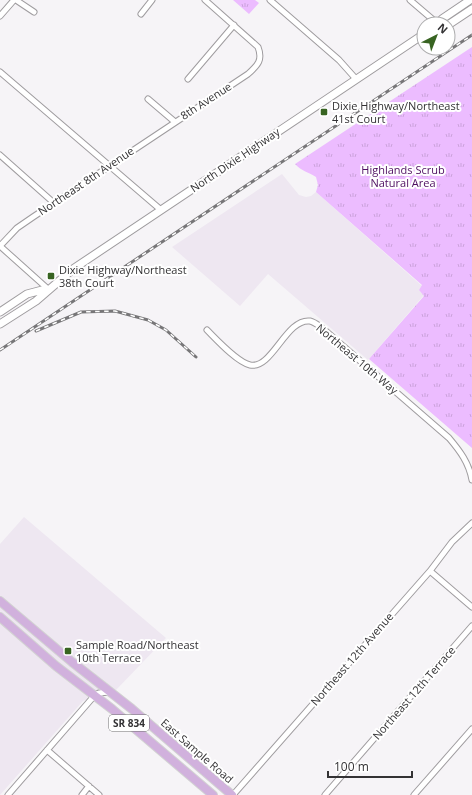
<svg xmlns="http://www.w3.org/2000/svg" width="472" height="795" viewBox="0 0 472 795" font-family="'Open Sans',sans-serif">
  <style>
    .built { fill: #eee7f1 }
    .grass { fill: url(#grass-tufts) }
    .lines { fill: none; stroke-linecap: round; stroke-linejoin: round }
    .street-casing { stroke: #9f9c9f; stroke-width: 7 }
    .secondary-casing { stroke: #9f9c9f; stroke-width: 9 }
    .primary-casing { stroke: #d2d2d2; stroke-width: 10 }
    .street { stroke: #fff; stroke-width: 5 }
    .secondary { stroke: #fff; stroke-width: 7 }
    .primary { stroke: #d1b1dd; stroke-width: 8 }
    .rail-casing { stroke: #777678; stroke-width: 3 }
    .rail { stroke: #fff; stroke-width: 1.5; stroke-dasharray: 4.5; stroke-linecap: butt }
    .poi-dot { fill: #386422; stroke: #fff; stroke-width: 1.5 }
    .labels { text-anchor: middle; stroke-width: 4; stroke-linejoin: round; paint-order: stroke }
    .shield { fill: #fff; stroke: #707071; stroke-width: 1 }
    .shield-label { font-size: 10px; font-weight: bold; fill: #333234 }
    .street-label { font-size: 11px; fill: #333234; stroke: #fff }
    .poi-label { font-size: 11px; fill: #333234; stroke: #fff; text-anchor: start }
    .park-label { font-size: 11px; fill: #4e0f61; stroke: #fff }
  </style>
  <defs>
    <pattern id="grass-tufts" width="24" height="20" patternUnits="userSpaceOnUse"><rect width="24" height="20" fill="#ecbcff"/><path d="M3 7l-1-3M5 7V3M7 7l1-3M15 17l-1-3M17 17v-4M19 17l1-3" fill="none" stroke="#cba2db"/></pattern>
  </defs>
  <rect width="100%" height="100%" fill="#f6f4f7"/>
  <!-- built -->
  <path class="built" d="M 282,174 L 299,195 L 306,197 L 311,196 L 316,192 L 422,286 L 419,290 L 424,295 L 368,360 L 268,274 L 240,306 L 172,247 Z
    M 24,517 L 166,638 L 116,690 L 83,701 L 0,795 L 0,544 Z"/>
  <!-- grass -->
  <path class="grass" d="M 233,0 L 255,0 L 259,3 L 249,14 Z
    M 472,47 L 472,448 L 369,359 L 424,296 L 419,290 L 422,285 L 316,192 L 318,185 L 316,177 C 308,172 301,171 295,164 Z"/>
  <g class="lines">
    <defs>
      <path id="street" d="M 16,0 L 34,12
        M 270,0 L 339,60 L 356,79
        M 410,0 L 438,24
        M 141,14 L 152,0
        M 0,16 L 14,0
        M 0,72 L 161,210
        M 188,79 L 234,25
        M 148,99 L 175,122
        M 0,155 L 54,203
        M 0,246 L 17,228 L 33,217 L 248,74 C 258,65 263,60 258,47 L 205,0
        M 0,246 L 48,289
        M 207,330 C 217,340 237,362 250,365 C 272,370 286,318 310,321 C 314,322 318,325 321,327 L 449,438 C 460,451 469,463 472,480
        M 430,571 L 472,607
        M 47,750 L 99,795
        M 8,795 L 95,695 L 99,693 L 109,692
        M 82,795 L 89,786
        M 233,795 L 430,571 L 452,542 L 472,523
        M 325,795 L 472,626
        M 414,795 L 472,729"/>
      <path id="secondary" d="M 439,24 L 442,19 L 470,0
        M 448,25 L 472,9
        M 0,312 L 27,294 L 46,289
        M 0,324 L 36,301 L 73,269 L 424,34"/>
      <path id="primary" d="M 0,601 L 72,662 L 132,709 L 232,795
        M 0,617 L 56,666 L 112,709 L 213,795"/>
    </defs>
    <!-- street casing -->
    <use href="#street" class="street-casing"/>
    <!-- secondary casing -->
    <use href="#secondary" class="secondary-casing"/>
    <!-- primary casing -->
    <use href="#primary" class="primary-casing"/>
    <!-- street -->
    <use href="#street" class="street"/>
    <!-- secondary -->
    <use href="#secondary" class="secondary"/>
    <!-- primary -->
    <use href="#primary" class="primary"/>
    <defs>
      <path id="rail" d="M 36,331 L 81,312 L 115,311 L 148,320 L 166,330 L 196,357
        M 0,350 L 472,35"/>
    </defs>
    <!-- rail casing -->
    <use href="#rail" class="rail-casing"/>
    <!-- rail -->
    <use href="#rail" class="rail"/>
  </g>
  <!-- markers -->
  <g class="poi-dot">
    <rect x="320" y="108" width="8" height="8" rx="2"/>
    <rect x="47" y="272" width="8" height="8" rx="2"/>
    <rect x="64" y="647" width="8" height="8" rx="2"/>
  </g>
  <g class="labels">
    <!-- shield labels -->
    <rect class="shield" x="109" y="715" width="40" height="16" rx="3"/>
    <g class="shield-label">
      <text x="129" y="727">SR 834</text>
    </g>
    <!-- street labels -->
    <g class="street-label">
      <text transform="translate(206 101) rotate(-33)" y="4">8th Avenue</text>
      <text transform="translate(235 160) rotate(-34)" y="4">North Dixie Highway</text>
      <text transform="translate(86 181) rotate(-34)" y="4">Northeast 8th Avenue</text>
      <text transform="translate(357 359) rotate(40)" y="4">Northeast 10th Way</text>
      <text transform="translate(352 659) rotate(-49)" y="4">Northeast 12th Avenue</text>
      <text transform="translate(414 693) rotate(-49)" y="4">Northeast 12th Terrace</text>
      <text transform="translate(197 751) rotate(41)" y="4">East Sample Road</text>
    </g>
    <!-- poi labels -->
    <g class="poi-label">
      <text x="332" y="110">Dixie Highway/Northeast<tspan x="332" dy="13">41st Court</tspan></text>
      <text x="59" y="274">Dixie Highway/Northeast<tspan x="59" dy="13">38th Court</tspan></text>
      <text x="76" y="649">Sample Road/Northeast<tspan x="76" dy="13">10th Terrace</tspan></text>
    </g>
    <!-- park labels -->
    <g class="park-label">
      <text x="403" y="174">Highlands Scrub<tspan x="403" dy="13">Natural Area</tspan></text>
    </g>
  </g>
  <!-- north arrow -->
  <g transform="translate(436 36) rotate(42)"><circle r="19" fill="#ffffff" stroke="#adadae"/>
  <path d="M0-3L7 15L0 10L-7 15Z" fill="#386422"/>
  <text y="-6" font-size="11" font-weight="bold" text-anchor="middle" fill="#333234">N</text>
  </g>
  <!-- scale -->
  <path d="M328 771v6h84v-6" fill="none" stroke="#333234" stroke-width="2"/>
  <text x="334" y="771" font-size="12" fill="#333234" stroke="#ffffff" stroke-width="3" paint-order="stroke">100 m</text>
</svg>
